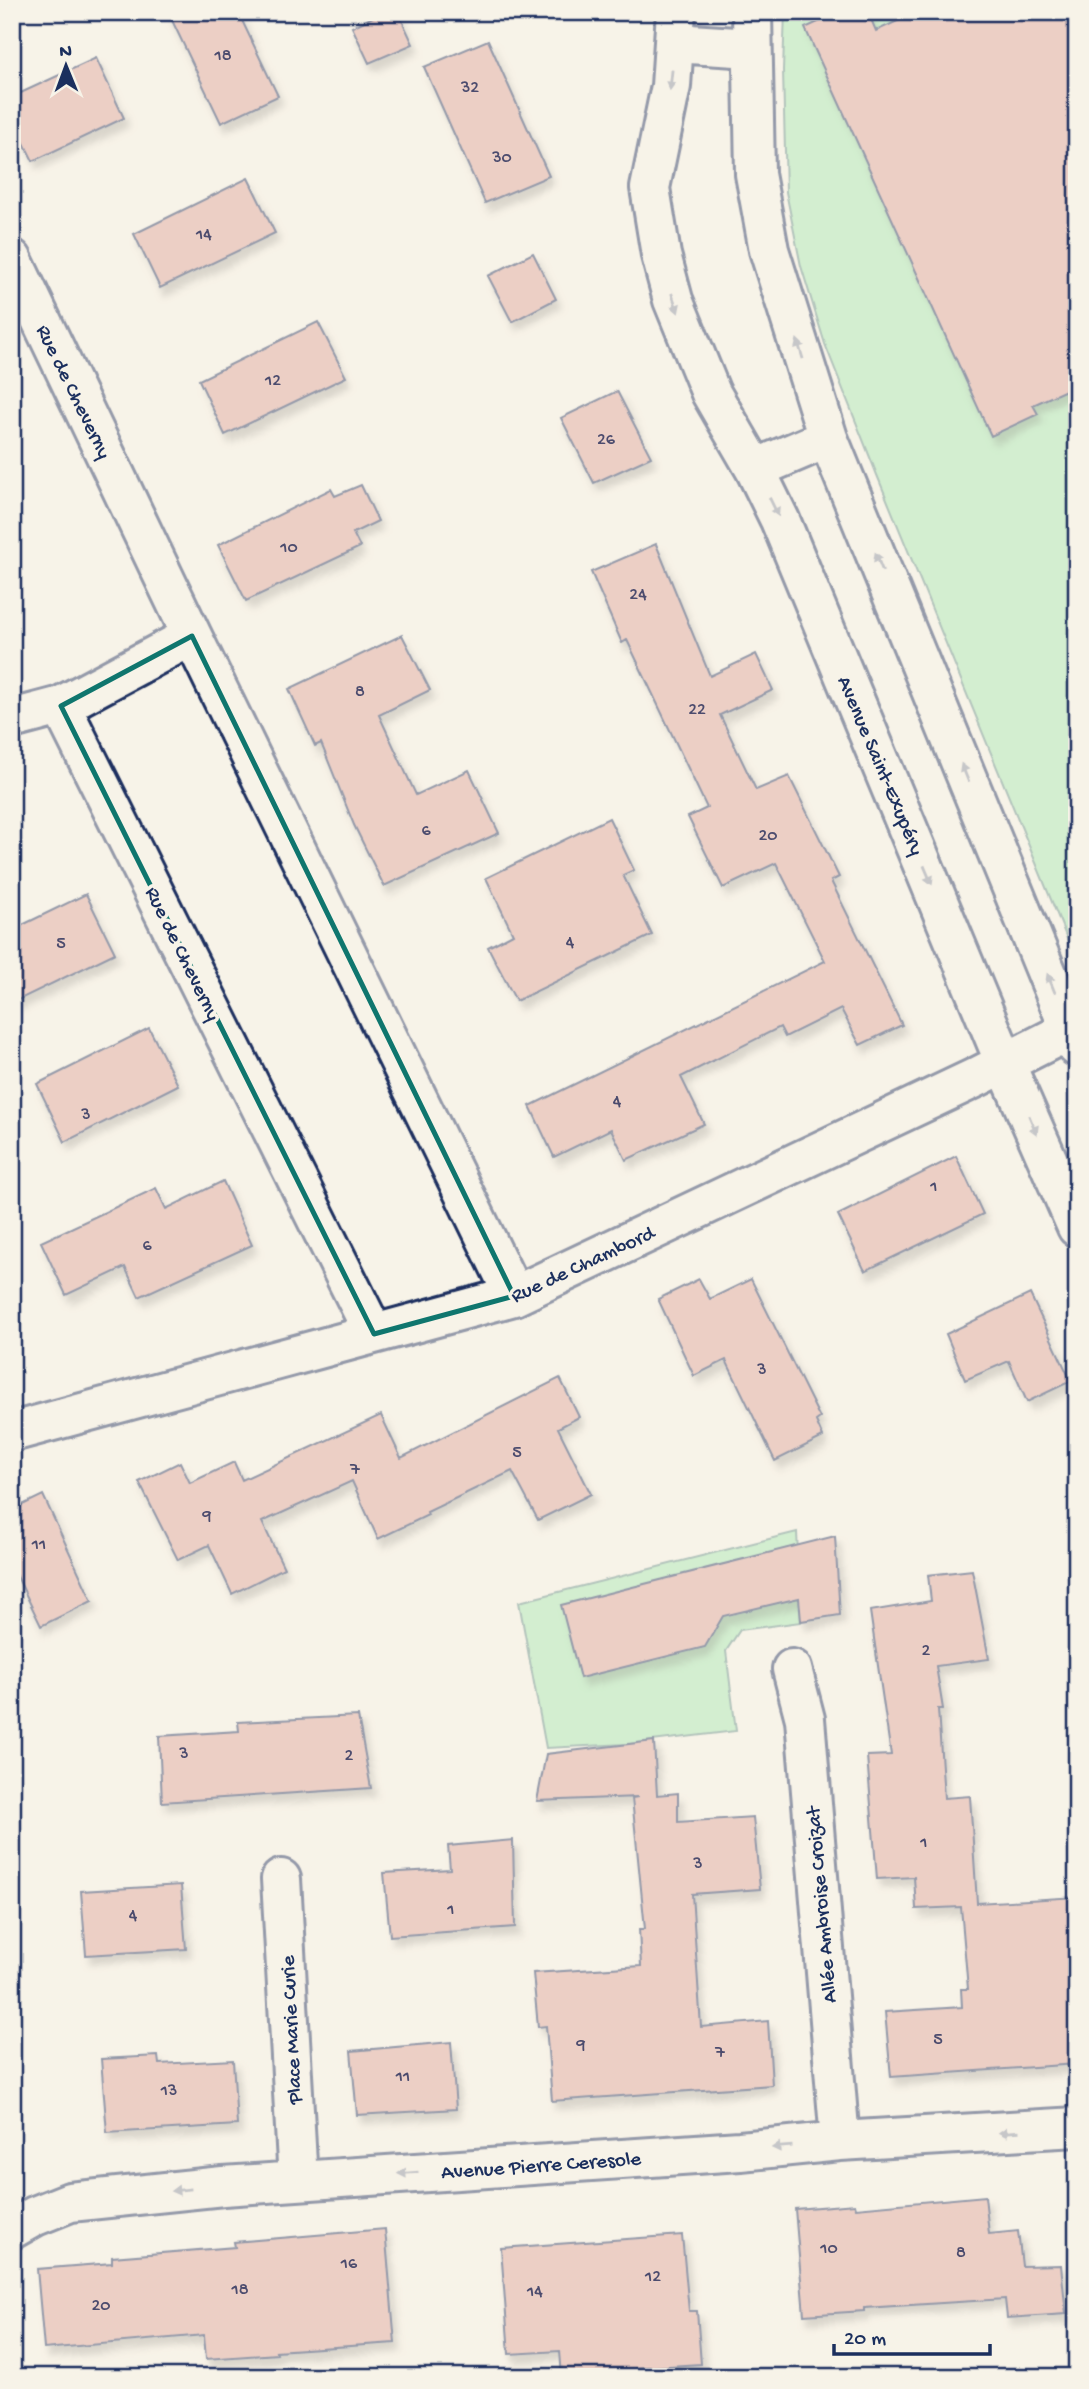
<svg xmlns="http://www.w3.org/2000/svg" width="1089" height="2389" viewBox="0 0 1089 2389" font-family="'Gochi Hand',sans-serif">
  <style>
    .garden { fill: #a6e9b3; stroke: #608c88; stroke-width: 2 }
    .building { fill: #dea59c; stroke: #1b2f5e; stroke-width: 2; filter: url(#shadow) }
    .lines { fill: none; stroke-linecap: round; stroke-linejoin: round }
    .minor-casing { stroke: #1b2f5e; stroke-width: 44 }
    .minor { stroke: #f7f3e8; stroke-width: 38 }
    .oneway { fill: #8991a3 }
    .marked { fill: none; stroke: #0f766e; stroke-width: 5; stroke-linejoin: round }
    .labels { text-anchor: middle; stroke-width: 7; stroke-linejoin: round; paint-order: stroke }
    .number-label { font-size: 18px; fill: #4c4c6e }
    .street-label { font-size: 21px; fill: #1b2f5e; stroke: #f7f3e8 }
  </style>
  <defs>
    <filter id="shadow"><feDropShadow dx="4.5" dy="8" stdDeviation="3.5" flood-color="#0004"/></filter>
  </defs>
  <rect width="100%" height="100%" fill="#f7f3e8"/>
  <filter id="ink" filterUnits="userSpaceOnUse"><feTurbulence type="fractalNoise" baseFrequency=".0143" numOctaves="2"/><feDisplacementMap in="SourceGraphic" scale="14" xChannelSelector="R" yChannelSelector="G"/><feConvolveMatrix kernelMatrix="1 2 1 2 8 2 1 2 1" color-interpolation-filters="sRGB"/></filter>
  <g filter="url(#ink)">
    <!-- garden -->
    <path class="garden" d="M 785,12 L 1077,12 L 1077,963 L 877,475 L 825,344 L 801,266 L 786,192 L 783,70 Z
      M 797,1532 L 801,1622 L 740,1630 L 726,1651 L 736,1731 L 627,1744 L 546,1748 L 519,1602 Z"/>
    <!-- building -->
    <path class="building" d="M 168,12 L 238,12 L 278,96 L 221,123 Z
      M 383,12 L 398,12 L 413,44 L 369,63 L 352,27 Z
      M 840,12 L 868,12 L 876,31 L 917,12 L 1077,12 L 1077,385 L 1033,405 L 1038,414 L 991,436 L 805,28 Z
      M 488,40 L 549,176 L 485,203 L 424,67 Z
      M 96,58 L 124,118 L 33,161 L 12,119 L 12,97 Z
      M 248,178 L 275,233 L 160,288 L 134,234 Z
      M 533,253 L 556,299 L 512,322 L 488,276 Z
      M 318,322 L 346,377 L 225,435 L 199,380 Z
      M 617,391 L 651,457 L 594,483 L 561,418 Z
      M 361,485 L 378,521 L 353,533 L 360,547 L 246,601 L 218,545 L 331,489 L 335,496 Z
      M 656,544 L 710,676 L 756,654 L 773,690 L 720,715 L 756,790 L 789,776 L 839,877 L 831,881 L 902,1025 L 860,1045 L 841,1009 L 785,1037 L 780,1027 L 681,1077 L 704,1124 L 626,1160 L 611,1129 L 554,1157 L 530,1106 L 825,961 L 776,863 L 723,888 L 688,817 L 707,808 L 627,640 L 622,643 L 591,572 Z
      M 402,635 L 430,690 L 379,715 L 416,795 L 469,770 L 499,833 L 384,886 L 354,825 L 321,743 L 315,746 L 289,689 Z
      M 609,818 L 634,870 L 623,875 L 652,935 L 516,1001 L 488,947 L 513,934 L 486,878 Z
      M 86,894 L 115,953 L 12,1003 L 12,930 Z
      M 149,1028 L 178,1085 L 65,1142 L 37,1084 Z
      M 956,1156 L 983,1214 L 865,1271 L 838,1215 Z
      M 223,1181 L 252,1245 L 139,1297 L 125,1267 L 66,1295 L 41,1242 L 156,1188 L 166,1209 Z
      M 699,1279 L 710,1299 L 751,1279 L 820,1418 L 816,1421 L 823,1437 L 775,1461 L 726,1360 L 694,1376 L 658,1299 Z
      M 1030,1294 L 1071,1381 L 1027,1402 L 1009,1361 L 965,1380 L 946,1334 Z
      M 560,1378 L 579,1417 L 558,1428 L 591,1494 L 538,1520 L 512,1471 L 427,1512 L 428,1515 L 378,1539 L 352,1481 L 262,1522 L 284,1568 L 232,1594 L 209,1545 L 178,1560 L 139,1482 L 180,1462 L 190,1483 L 234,1462 L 242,1480 L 381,1415 L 401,1458 Z
      M 43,1495 L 92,1601 L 41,1626 L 12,1566 L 12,1510 Z
      M 835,1536 L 840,1615 L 801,1621 L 799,1598 L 723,1616 L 705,1647 L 580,1678 L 561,1605 Z
      M 972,1570 L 989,1659 L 936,1666 L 943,1709 L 938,1709 L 944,1798 L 970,1796 L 977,1903 L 1077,1897 L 1077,2064 L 891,2077 L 885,2012 L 962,2007 L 961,1989 L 968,1989 L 961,1907 L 916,1909 L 914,1877 L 877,1879 L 867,1756 L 891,1755 L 870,1611 L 931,1601 L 928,1575 Z
      M 358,1716 L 371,1788 L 162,1802 L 159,1736 L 239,1731 L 238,1722 Z
      M 654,1741 L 657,1795 L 678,1793 L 678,1822 L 753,1817 L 760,1889 L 692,1894 L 701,2027 L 768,2021 L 772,2085 L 552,2101 L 546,2026 L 538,2027 L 533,1973 L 641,1966 L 639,1929 L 645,1929 L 632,1798 L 638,1797 L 537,1801 L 546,1754 Z
      M 513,1840 L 515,1927 L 390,1936 L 384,1873 L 450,1869 L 448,1846 Z
      M 181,1885 L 186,1949 L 86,1955 L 81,1891 Z
      M 451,2042 L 456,2109 L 357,2115 L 351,2051 Z
      M 158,2056 L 159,2064 L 233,2060 L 237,2125 L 107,2133 L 101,2059 Z
      M 985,2196 L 989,2234 L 1018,2231 L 1022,2266 L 1061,2265 L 1066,2314 L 1007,2318 L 1005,2299 L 864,2308 L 864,2311 L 804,2315 L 795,2209 L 855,2204 L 856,2208 Z
      M 385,2229 L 395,2343 L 276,2351 L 277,2354 L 206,2359 L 204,2335 L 44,2349 L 37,2269 L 112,2263 L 112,2257 L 235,2247 L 234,2242 Z
      M 682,2235 L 689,2311 L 697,2311 L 701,2364 L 636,2368 L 636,2377 L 562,2377 L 560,2351 L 509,2354 L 501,2248 Z"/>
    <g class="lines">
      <defs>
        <path id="minor" d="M 676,12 L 671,86 L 650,188 L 661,255 L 673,300 L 711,393 L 755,469 L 780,520 L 1005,1063 L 1077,1227
          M 752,12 L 755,174 L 769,250 L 828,438 L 1077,1047
          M 674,43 L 752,48
          M 12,259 L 192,636 L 514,1296
          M 755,469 L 828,438
          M 192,636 L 61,706 L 374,1334
          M 12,719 L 61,706
          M 12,1432 L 514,1296 L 975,1078 L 1070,1030
          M 792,1669 L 805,1719 L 840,2141
          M 281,1879 L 298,2181
          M 12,2229 L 35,2216 L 70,2202 L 223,2186 L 740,2151 L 840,2141 L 1077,2127"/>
      </defs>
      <!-- minor casing -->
      <use href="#minor" class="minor-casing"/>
      <!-- minor -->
      <use href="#minor" class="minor"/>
    </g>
    <!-- one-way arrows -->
    <defs><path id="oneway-solid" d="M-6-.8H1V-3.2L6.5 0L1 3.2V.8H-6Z" transform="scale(1.75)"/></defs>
    <g class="oneway">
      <use href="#oneway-solid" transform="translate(671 80) rotate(96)"/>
      <use href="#oneway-solid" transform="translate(675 303) rotate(71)"/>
      <use href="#oneway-solid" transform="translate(800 349) rotate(-107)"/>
      <use href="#oneway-solid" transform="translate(774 507) rotate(64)"/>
      <use href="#oneway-solid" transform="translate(879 562) rotate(-112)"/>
      <use href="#oneway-solid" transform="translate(965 773) rotate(-112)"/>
      <use href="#oneway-solid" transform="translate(928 875) rotate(67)"/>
      <use href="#oneway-solid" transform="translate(1051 983) rotate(-112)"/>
      <use href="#oneway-solid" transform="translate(1033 1125) rotate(67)"/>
      <use href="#oneway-solid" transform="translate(1009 2132) rotate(176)"/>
      <use href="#oneway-solid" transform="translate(782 2147) rotate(175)"/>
      <use href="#oneway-solid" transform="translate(408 2173) rotate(176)"/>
      <use href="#oneway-solid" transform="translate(181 2190) rotate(174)"/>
    </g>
  </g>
  <!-- marked area -->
  <path d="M0 0H1089V2389H0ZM 192,636 L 514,1296 L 374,1334 L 61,706 Z" fill="#f7f3e8" fill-opacity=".55" fill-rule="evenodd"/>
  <path class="marked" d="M 192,636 L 514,1296 L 374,1334 L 61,706 Z"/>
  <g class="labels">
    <!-- number labels -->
    <g class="number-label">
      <text x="223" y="60">18</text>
      <text x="470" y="92">32</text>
      <text x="502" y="162">30</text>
      <text x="204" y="239">14</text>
      <text x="273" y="385">12</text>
      <text x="606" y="444">26</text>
      <text x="289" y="552">10</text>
      <text x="638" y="599">24</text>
      <text x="360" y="696">8</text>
      <text x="697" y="714">22</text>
      <text x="426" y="835">6</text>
      <text x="768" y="840">20</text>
      <text x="570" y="947">4</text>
      <text x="61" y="948">5</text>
      <text x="617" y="1106">4</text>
      <text x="86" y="1119">3</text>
      <text x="934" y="1191">1</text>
      <text x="147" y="1250">6</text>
      <text x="762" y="1374">3</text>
      <text x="517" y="1457">5</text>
      <text x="355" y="1474">7</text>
      <text x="207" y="1520">9</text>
      <text x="39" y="1549">11</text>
      <text x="926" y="1655">2</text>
      <text x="184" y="1758">3</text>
      <text x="349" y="1760">2</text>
      <text x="924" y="1847">1</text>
      <text x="698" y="1868">3</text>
      <text x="451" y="1914">1</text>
      <text x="133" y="1920">4</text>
      <text x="938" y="2044">5</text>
      <text x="581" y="2049">9</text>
      <text x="720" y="2057">7</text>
      <text x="403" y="2081">11</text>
      <text x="169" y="2095">13</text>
      <text x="829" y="2253">10</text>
      <text x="961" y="2257">8</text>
      <text x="349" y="2268">16</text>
      <text x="653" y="2281">12</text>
      <text x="240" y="2294">18</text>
      <text x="535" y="2296">14</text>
      <text x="101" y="2310">20</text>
    </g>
    <!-- street labels -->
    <g class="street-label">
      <text transform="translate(75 391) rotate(64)" y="7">Rue de Cheverny</text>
      <text transform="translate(882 765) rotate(67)" y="7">Avenue Saint-Exupéry</text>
      <text transform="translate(184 953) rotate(64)" y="7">Rue de Cheverny</text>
      <text transform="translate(582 1263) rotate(-25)" y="7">Rue de Chambord</text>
      <text transform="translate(820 1905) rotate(-95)" y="7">Allée Ambroise Croizat</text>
      <text transform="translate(290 2030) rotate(-93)" y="7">Place Marie Curie</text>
      <text transform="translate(541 2164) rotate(-4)" y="7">Avenue Pierre Ceresole</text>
    </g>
  </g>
  <!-- margin -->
  <rect width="1089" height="2389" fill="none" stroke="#f7f3e8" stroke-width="42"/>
  <rect x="21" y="21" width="1047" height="2347" fill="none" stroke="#1b2f5e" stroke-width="2.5" filter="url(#ink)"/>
  <!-- north arrow -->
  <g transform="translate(66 66) rotate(359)" stroke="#f7f3e8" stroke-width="5" paint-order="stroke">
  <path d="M0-5L12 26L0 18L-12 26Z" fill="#1b2f5e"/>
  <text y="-10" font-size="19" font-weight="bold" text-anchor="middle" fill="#1b2f5e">N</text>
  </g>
  <!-- scale -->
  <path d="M834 2344v10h156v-10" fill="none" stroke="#1b2f5e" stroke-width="3.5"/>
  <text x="844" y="2344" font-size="21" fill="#1b2f5e" stroke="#f7f3e8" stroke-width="5" paint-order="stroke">20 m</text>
</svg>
